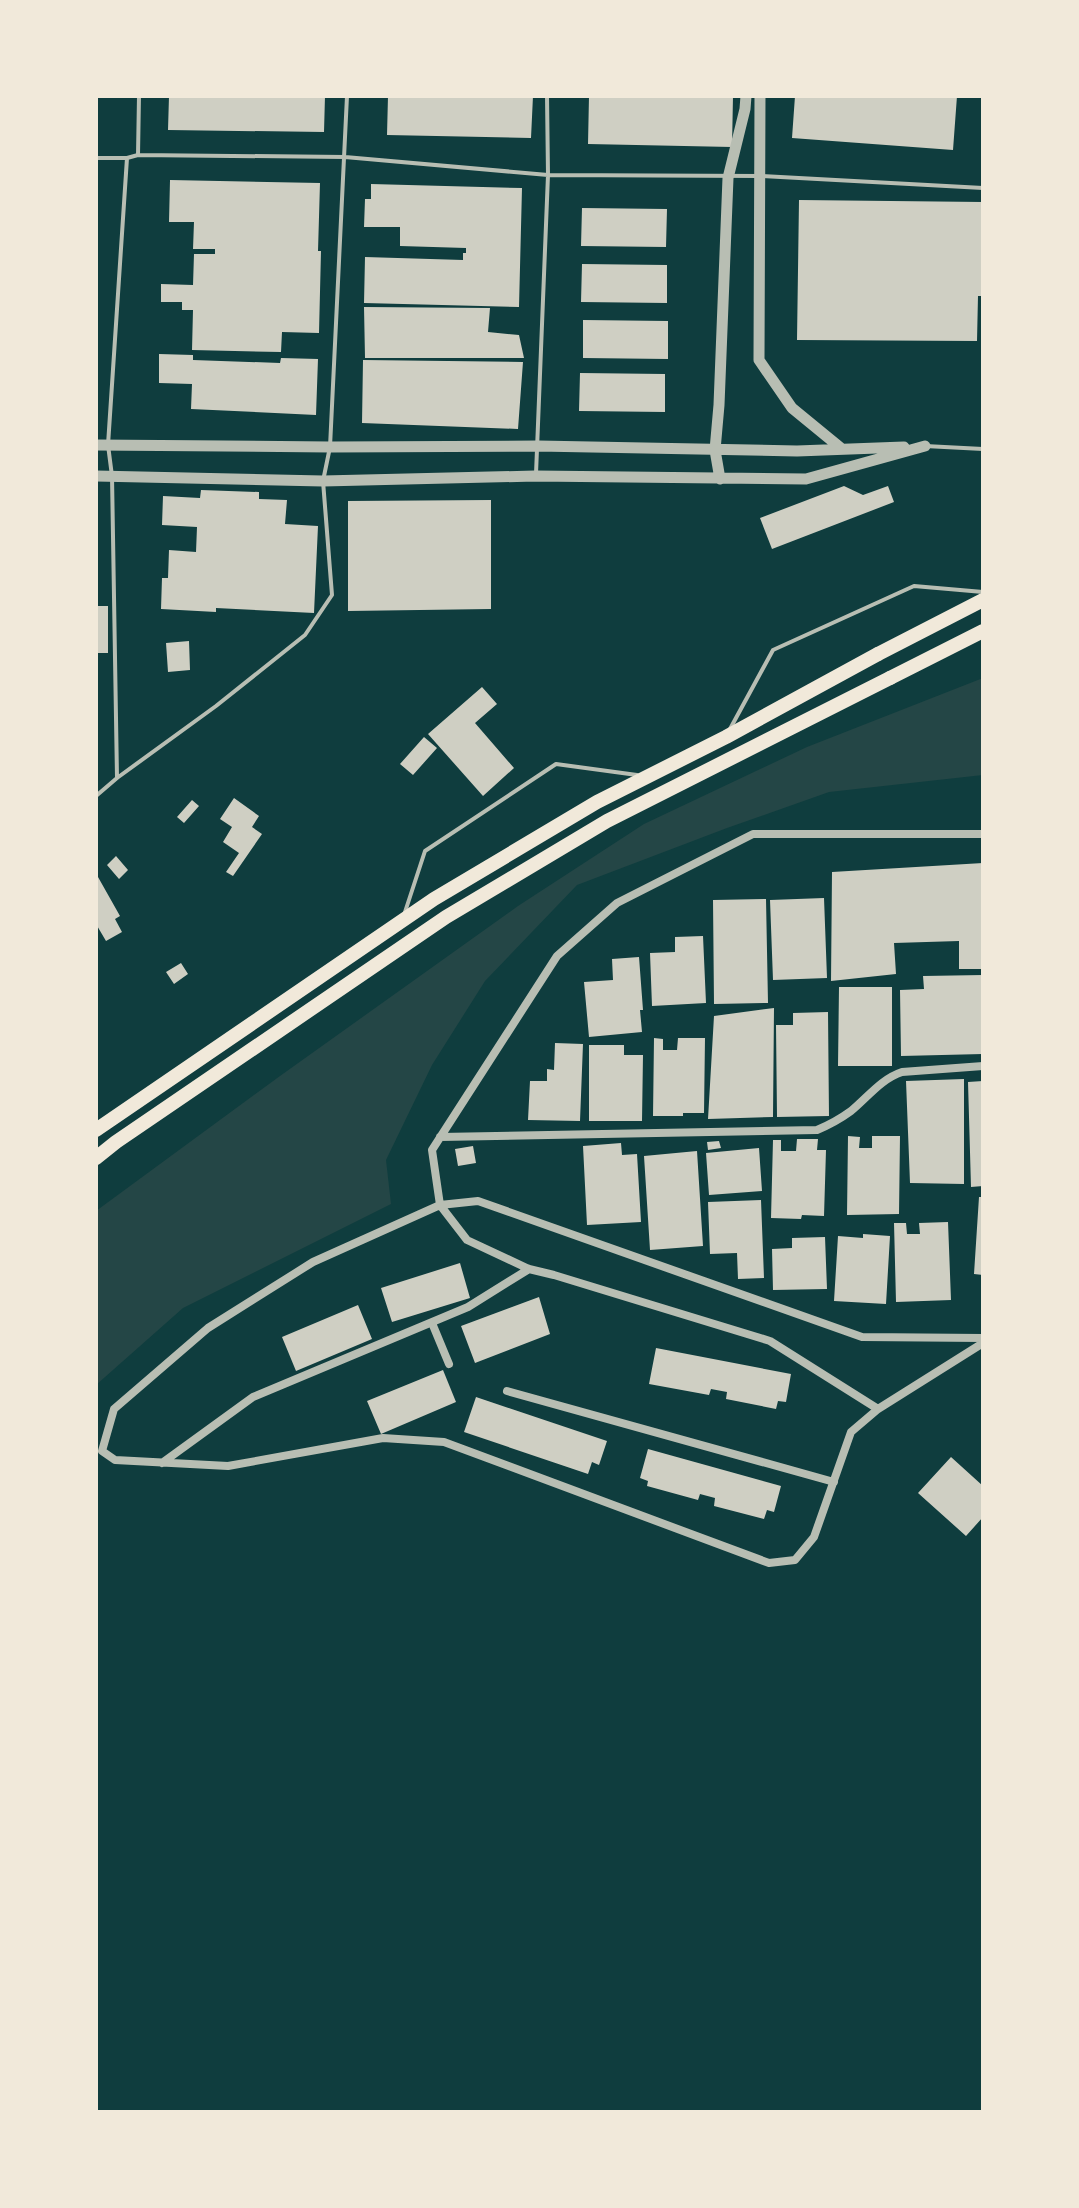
<svg xmlns="http://www.w3.org/2000/svg" width="1079" height="2208" viewBox="0 0 1079 2208" font-family="Roboto,sans-serif">
  <style>
    .green { fill: #244646 }
    .building { fill: #cfcfc3 }
    .lines { fill: none; stroke-linecap: round; stroke-linejoin: round }
    .service { stroke: #b8beb3; stroke-width: 4 }
    .minor { stroke: #b8beb3; stroke-width: 8 }
    .tertiary { stroke: #b8beb3; stroke-width: 11 }
    .primary { stroke: #f1e9da; stroke-width: 14 }
    .trunk { stroke: #f1e9da; stroke-width: 14 }
  </style>
  <rect width="100%" height="100%" fill="#0f3d3e"/>
  <!-- green -->
  <path class="green" d="M 983,678 L 983,775 L 829,792 L 727,828 L 577,885 L 485,981 L 432,1065 L 386,1160 L 391,1204 L 183,1308 L 96,1385 L 96,1211 L 280,1076 L 518,906 L 644,824 L 807,747 Z"/>
  <!-- building -->
  <path class="building" d="M 169,96 L 325,96 L 324,132 L 168,130 Z
    M 388,96 L 533,96 L 531,138 L 387,135 Z
    M 589,96 L 733,96 L 732,147 L 588,144 Z
    M 795,96 L 957,96 L 953,150 L 792,138 Z
    M 170,180 L 320,183 L 318,251 L 321,251 L 319,333 L 282,332 L 281,352 L 192,350 L 193,310 L 182,310 L 182,302 L 161,302 L 161,284 L 193,285 L 194,254 L 215,254 L 215,249 L 193,249 L 194,222 L 169,222 Z
    M 371,184 L 522,188 L 519,307 L 364,303 L 365,257 L 463,260 L 463,253 L 466,253 L 466,248 L 400,246 L 400,227 L 364,227 L 365,199 L 371,199 Z
    M 799,200 L 983,202 L 982,296 L 978,296 L 977,341 L 797,340 Z
    M 582,208 L 667,209 L 666,247 L 581,246 Z
    M 582,264 L 667,265 L 667,303 L 581,302 Z
    M 364,307 L 490,308 L 488,332 L 519,335 L 524,358 L 365,358 Z
    M 583,320 L 668,321 L 668,359 L 583,358 Z
    M 159,354 L 193,355 L 193,360 L 280,363 L 281,358 L 318,359 L 316,415 L 191,409 L 192,384 L 159,383 Z
    M 363,360 L 523,362 L 518,429 L 362,423 Z
    M 580,373 L 665,374 L 665,412 L 579,411 Z
    M 844,486 L 863,495 L 888,486 L 894,502 L 772,549 L 760,518 Z
    M 201,490 L 259,492 L 259,499 L 287,500 L 285,524 L 318,526 L 314,613 L 216,608 L 216,612 L 161,609 L 162,578 L 168,578 L 169,550 L 196,552 L 197,527 L 162,525 L 163,496 L 200,498 Z
    M 491,500 L 491,609 L 348,611 L 348,501 Z
    M 96,606 L 108,606 L 108,653 L 96,653 Z
    M 189,641 L 190,670 L 168,672 L 166,643 Z
    M 482,687 L 497,704 L 475,723 L 514,768 L 483,796 L 428,734 Z
    M 424,737 L 437,748 L 413,775 L 400,764 Z
    M 234,798 L 259,816 L 252,827 L 262,834 L 233,876 L 226,872 L 239,853 L 223,842 L 232,827 L 220,819 Z
    M 192,800 L 199,806 L 184,823 L 177,817 Z
    M 116,856 L 128,870 L 119,879 L 107,865 Z
    M 983,863 L 983,969 L 959,969 L 959,941 L 894,943 L 896,974 L 831,981 L 832,872 Z
    M 98,877 L 120,916 L 115,919 L 122,932 L 106,941 L 96,924 L 96,878 Z
    M 824,898 L 827,978 L 773,980 L 770,900 Z
    M 766,899 L 768,1003 L 714,1004 L 713,900 Z
    M 703,936 L 706,1003 L 652,1006 L 650,953 L 675,952 L 675,937 Z
    M 639,957 L 643,1010 L 640,1010 L 642,1032 L 589,1037 L 584,982 L 613,980 L 612,959 Z
    M 181,963 L 188,974 L 174,984 L 166,972 Z
    M 983,975 L 983,1054 L 901,1056 L 900,990 L 924,989 L 923,976 Z
    M 839,987 L 892,987 L 892,1066 L 838,1066 Z
    M 774,1008 L 773,1117 L 708,1119 L 714,1016 Z
    M 828,1012 L 829,1116 L 777,1117 L 776,1025 L 793,1025 L 793,1013 Z
    M 654,1038 L 663,1039 L 663,1050 L 677,1050 L 678,1038 L 705,1038 L 704,1113 L 683,1113 L 683,1116 L 653,1116 Z
    M 555,1043 L 583,1044 L 580,1121 L 528,1120 L 530,1081 L 547,1081 L 547,1069 L 554,1070 Z
    M 589,1045 L 624,1045 L 624,1055 L 643,1055 L 642,1121 L 589,1121 Z
    M 964,1079 L 964,1184 L 910,1183 L 906,1081 Z
    M 983,1081 L 983,1186 L 971,1187 L 968,1082 Z
    M 848,1136 L 860,1137 L 859,1148 L 872,1148 L 872,1136 L 900,1136 L 899,1214 L 847,1215 Z
    M 797,1139 L 818,1139 L 817,1150 L 826,1150 L 824,1216 L 802,1215 L 801,1219 L 771,1218 L 773,1140 L 781,1140 L 781,1151 L 796,1151 Z
    M 719,1141 L 721,1148 L 708,1150 L 707,1142 Z
    M 621,1143 L 622,1155 L 637,1154 L 641,1222 L 587,1225 L 583,1146 Z
    M 473,1146 L 476,1163 L 458,1166 L 455,1149 Z
    M 759,1148 L 762,1191 L 709,1195 L 706,1153 Z
    M 697,1151 L 703,1246 L 650,1250 L 644,1156 Z
    M 979,1197 L 983,1197 L 983,1275 L 974,1274 Z
    M 761,1200 L 764,1278 L 738,1279 L 737,1253 L 710,1254 L 708,1202 Z
    M 948,1222 L 951,1300 L 896,1302 L 894,1223 L 906,1223 L 907,1234 L 920,1234 L 919,1223 Z
    M 863,1234 L 890,1236 L 886,1304 L 834,1301 L 838,1236 L 863,1238 Z
    M 825,1237 L 827,1289 L 773,1290 L 772,1249 L 792,1248 L 792,1238 Z
    M 460,1263 L 470,1298 L 392,1322 L 381,1288 Z
    M 539,1297 L 550,1334 L 475,1363 L 461,1326 Z
    M 358,1305 L 372,1339 L 296,1371 L 282,1337 Z
    M 656,1348 L 791,1374 L 786,1402 L 778,1401 L 776,1409 L 726,1399 L 727,1392 L 711,1389 L 709,1395 L 649,1384 Z
    M 443,1370 L 456,1402 L 381,1434 L 367,1401 Z
    M 476,1397 L 607,1441 L 599,1465 L 592,1462 L 588,1474 L 464,1432 Z
    M 648,1449 L 781,1486 L 774,1512 L 767,1510 L 764,1519 L 714,1506 L 715,1498 L 700,1494 L 698,1500 L 647,1486 L 648,1481 L 640,1478 Z
    M 951,1457 L 983,1486 L 983,1517 L 966,1536 L 918,1493 Z"/>
  <g class="lines">
    <!-- service -->
    <path class="service" d="M 138,155 L 139,96
      M 96,158 L 127,158 L 138,155 L 345,157 L 548,175 L 760,176 L 983,188
      M 925,446 L 983,449
      M 536,474 L 548,175 L 547,96
      M 730,729 L 773,650 L 914,586 L 983,592
      M 117,778 L 112,476 L 108,445 L 127,158
      M 96,796 L 117,778 L 216,706 L 305,635 L 332,595 L 323,481 L 330,447 L 347,96
      M 405,912 L 425,851 L 556,764 L 637,775"/>
    <!-- minor -->
    <path class="minor" d="M 440,1137 L 817,1130 C 829,1125 840,1119 851,1111 C 868,1097 881,1079 902,1072 L 983,1066
      M 432,1323 L 449,1364
      M 983,1338 L 862,1337 L 478,1201 L 440,1205 L 313,1262 L 208,1328 L 114,1409 L 102,1451 L 115,1460 L 228,1466 L 383,1438 L 444,1442 L 769,1563 L 795,1560 L 814,1537 L 851,1432 L 878,1409 L 983,1343
      M 507,1391 L 834,1482
      M 878,1409 L 770,1341 L 554,1275 L 529,1269 L 467,1240 L 440,1205 L 432,1150 L 557,956 L 617,903 L 753,834 L 983,834
      M 162,1463 L 253,1397 L 468,1307 L 529,1269"/>
    <!-- tertiary -->
    <path class="tertiary" d="M 760,96 L 759,360 L 792,408 L 842,449
      M 96,445 L 330,447 L 538,446 L 797,451 L 904,447
      M 96,476 L 323,481 L 535,476 L 806,479 L 925,446
      M 720,479 L 715,450 L 719,405 L 728,178 L 745,109 L 746,96"/>
    <!-- primary -->
    <path class="primary" d="M 96,1130 L 434,899 L 597,802 L 726,737 L 878,654
      M 96,1158 L 116,1142 L 446,917 L 607,821 L 890,678"/>
    <!-- trunk -->
    <path class="trunk" d="M 878,654 L 983,600
      M 890,678 L 983,631"/>
  </g>
  <!-- border -->
  <rect width="1079" height="2208" fill="none" stroke="#f1e9da" stroke-width="196"/>
</svg>
